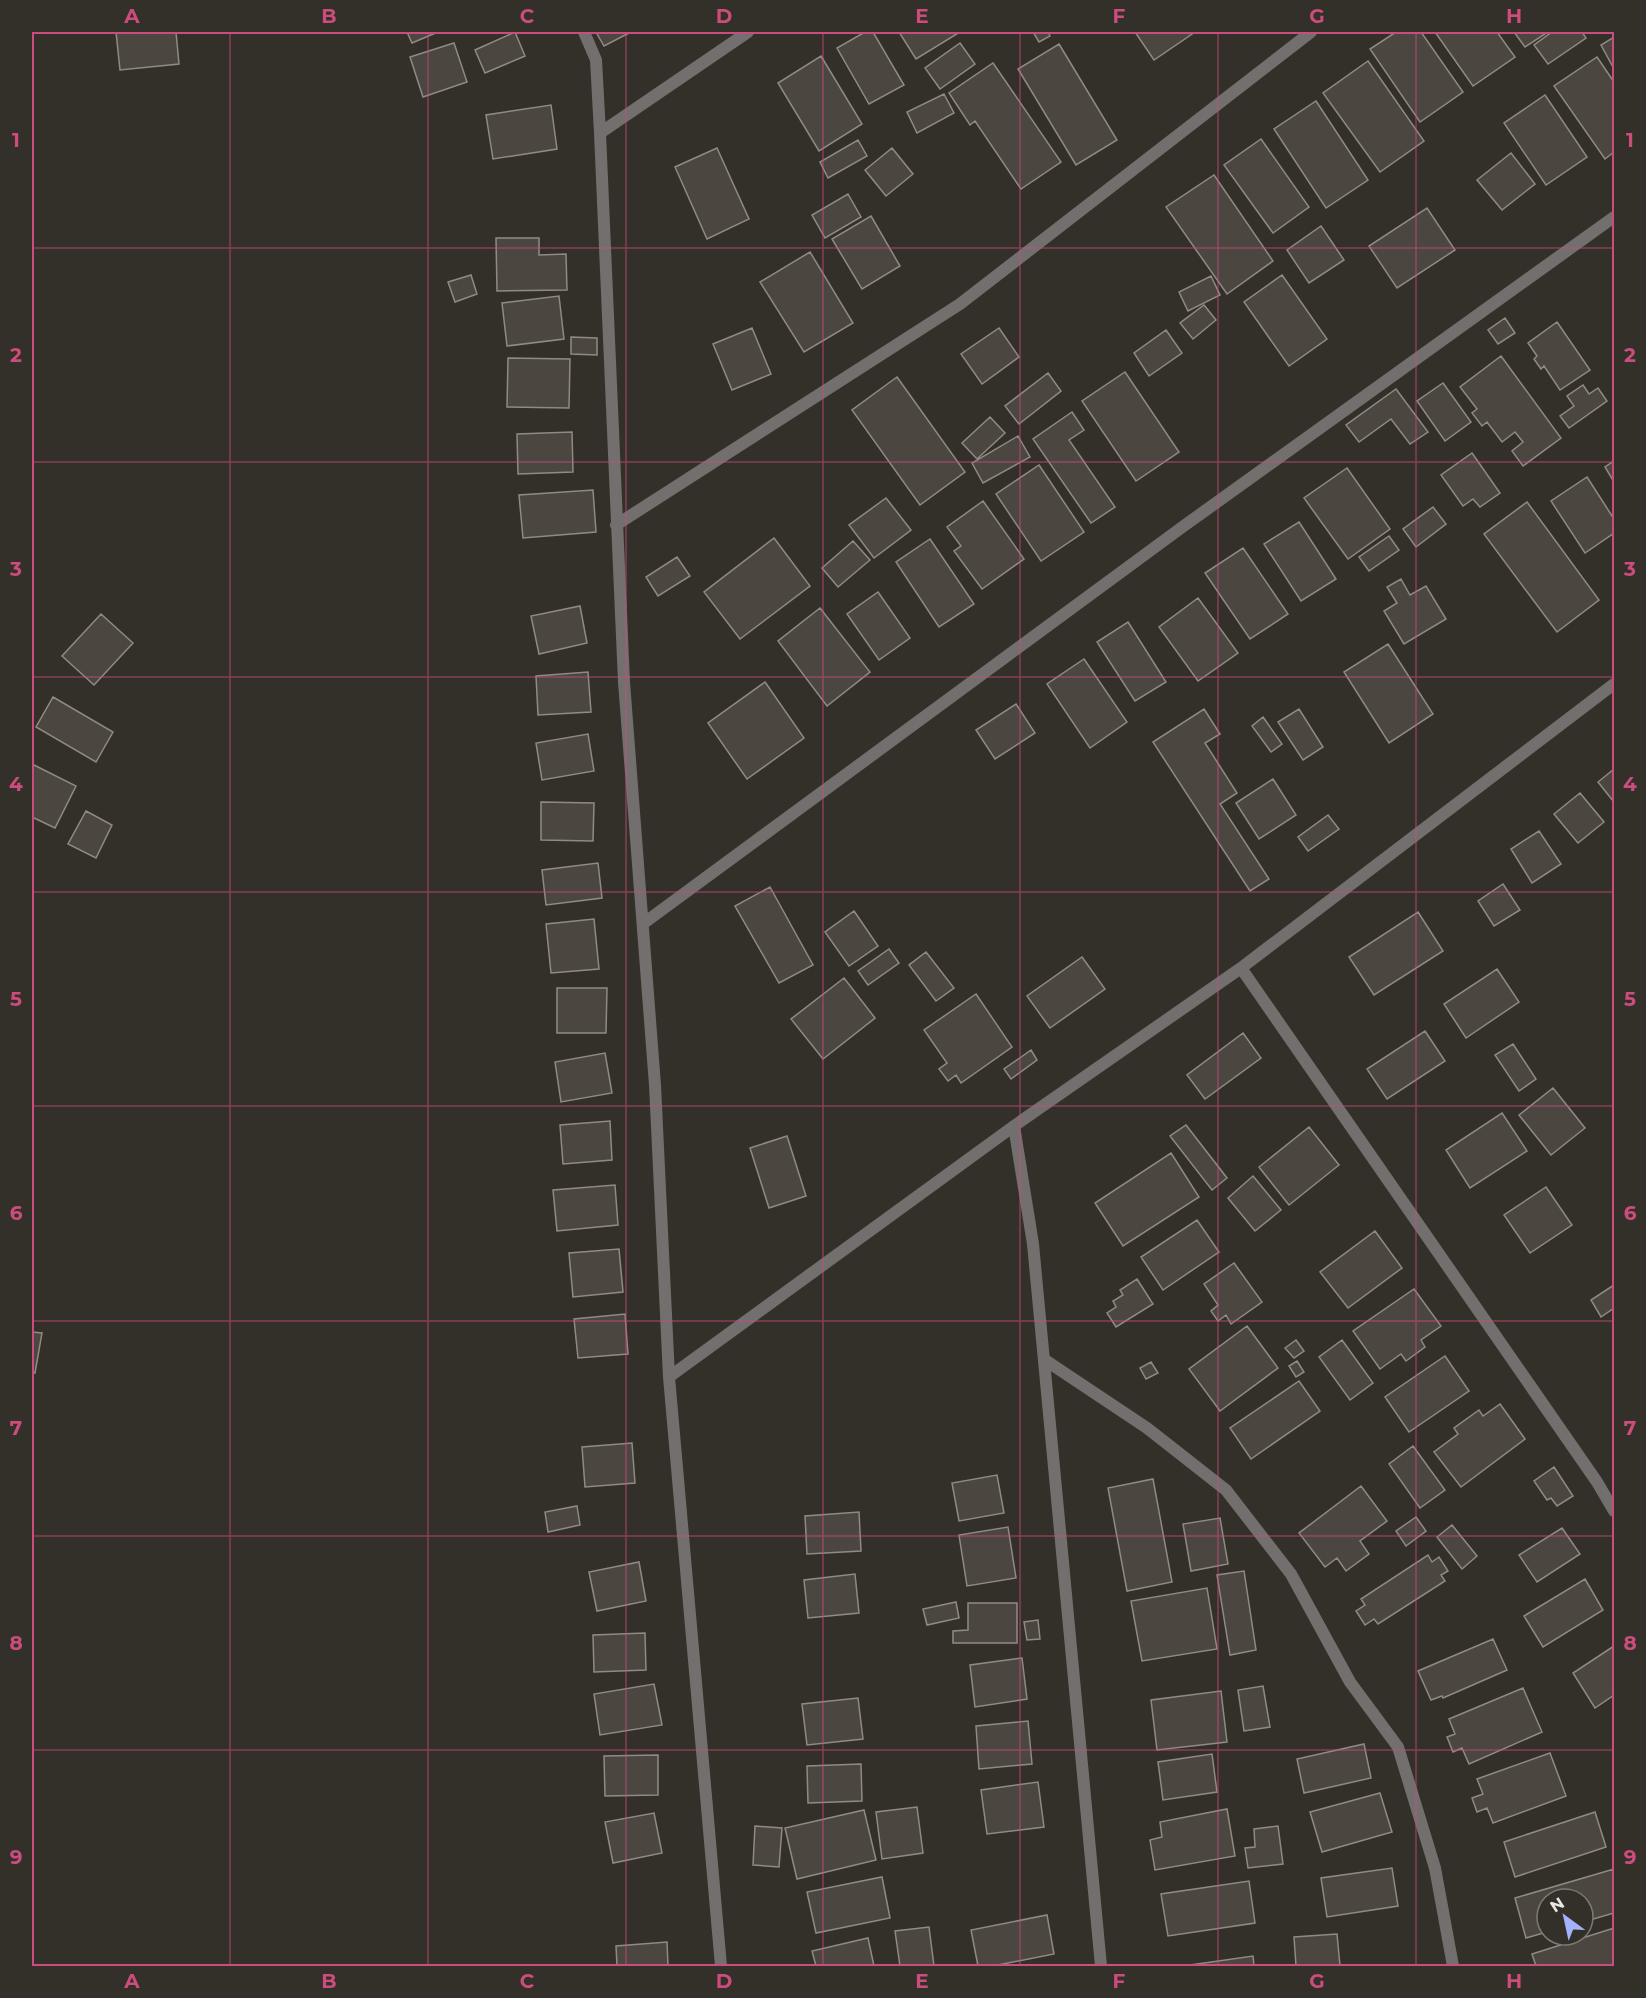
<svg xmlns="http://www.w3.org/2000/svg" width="1646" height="1998" viewBox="0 0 1646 1998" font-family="Montserrat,sans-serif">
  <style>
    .building { fill: #4c4641; stroke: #918a84; stroke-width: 1.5 }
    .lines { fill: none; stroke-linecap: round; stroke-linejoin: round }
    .minor { stroke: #736f6e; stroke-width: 12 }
    .grid { fill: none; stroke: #cc4c7d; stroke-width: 1.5; stroke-opacity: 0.55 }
    .neatline { fill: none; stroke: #cc4c7d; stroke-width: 2 }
    .grid-label { font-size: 20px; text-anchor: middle; font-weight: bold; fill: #cc4c7d }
  </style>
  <rect width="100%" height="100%" fill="#333029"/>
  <!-- building -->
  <path class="building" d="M 116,32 L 176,32 L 179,64 L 120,70 Z
    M 407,32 L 438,32 L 412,43 Z
    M 515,32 L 525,56 L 485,73 L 475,50 Z
    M 596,32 L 631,32 L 604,46 Z
    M 865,32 L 873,32 L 904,85 L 869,104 L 837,48 Z
    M 899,32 L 960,32 L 916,59 Z
    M 1033,32 L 1048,32 L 1050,36 L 1039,42 Z
    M 1135,32 L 1195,32 L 1154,60 Z
    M 1396,32 L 1421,32 L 1463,92 L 1420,122 L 1370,49 Z
    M 1435,32 L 1497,32 L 1515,57 L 1473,86 Z
    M 1514,32 L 1548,32 L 1525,47 Z
    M 1552,32 L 1582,32 L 1586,38 L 1548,64 L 1534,45 Z
    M 1614,37 L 1614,69 L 1601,45 Z
    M 454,43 L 467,82 L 423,97 L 410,57 Z
    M 960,43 L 975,64 L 940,89 L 925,68 Z
    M 1059,44 L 1117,140 L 1076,165 L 1018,69 Z
    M 821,56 L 862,124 L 819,151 L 778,83 Z
    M 1597,57 L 1614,82 L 1614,152 L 1605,159 L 1554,86 Z
    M 1368,61 L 1424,141 L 1380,172 L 1323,93 Z
    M 993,63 L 1061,162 L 1021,189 L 975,121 L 970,125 L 949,93 Z
    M 944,94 L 954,113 L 917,133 L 907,112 Z
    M 1545,95 L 1587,157 L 1546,185 L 1504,123 Z
    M 1316,101 L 1368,180 L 1326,208 L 1274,129 Z
    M 551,105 L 557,149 L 493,159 L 486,115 Z
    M 1261,139 L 1309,207 L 1273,233 L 1224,165 Z
    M 858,140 L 867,156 L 828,178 L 820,162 Z
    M 717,148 L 749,219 L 707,239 L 675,167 Z
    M 892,148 L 913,174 L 886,196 L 865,170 Z
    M 1511,153 L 1535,184 L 1502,210 L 1477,180 Z
    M 1214,175 L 1273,261 L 1227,294 L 1166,207 Z
    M 848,194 L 861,217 L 825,238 L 812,215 Z
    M 1427,208 L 1455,250 L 1397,288 L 1369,246 Z
    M 871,216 L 900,266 L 862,289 L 832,239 Z
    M 1321,226 L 1344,260 L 1309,283 L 1287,250 Z
    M 496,238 L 539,238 L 539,255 L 566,254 L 567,290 L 497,291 Z
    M 810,252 L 853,323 L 804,352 L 760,282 Z
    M 471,275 L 477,294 L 455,302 L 448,282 Z
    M 1282,275 L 1327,339 L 1289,366 L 1244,302 Z
    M 1211,276 L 1220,295 L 1188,311 L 1179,292 Z
    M 559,296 L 564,339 L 507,346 L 502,303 Z
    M 1204,305 L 1216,320 L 1193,339 L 1180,323 Z
    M 1505,318 L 1515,333 L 1498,344 L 1488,330 Z
    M 1557,322 L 1590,370 L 1560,390 L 1544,366 L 1541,369 L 1534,359 L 1537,356 L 1528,343 Z
    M 752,328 L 771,374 L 732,390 L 713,344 Z
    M 999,328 L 1019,357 L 982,384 L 961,354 Z
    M 1166,330 L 1182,353 L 1149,376 L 1134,353 Z
    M 571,337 L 597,338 L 597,355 L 571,354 Z
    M 1501,356 L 1561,438 L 1523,466 L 1512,451 L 1523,442 L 1515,432 L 1502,442 L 1487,422 L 1482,426 L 1472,413 L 1477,409 L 1460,387 Z
    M 508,358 L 570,359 L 569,408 L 507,407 Z
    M 1125,372 L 1179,452 L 1136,481 L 1082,401 Z
    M 1048,373 L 1061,391 L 1019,424 L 1005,406 Z
    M 897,377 L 965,472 L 920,505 L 852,410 Z
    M 1443,383 L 1471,422 L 1445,441 L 1417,401 Z
    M 1583,385 L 1589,394 L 1598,388 L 1607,401 L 1569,428 L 1560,416 L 1574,406 L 1567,396 Z
    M 1396,389 L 1428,432 L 1410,444 L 1391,419 L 1359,442 L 1346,425 Z
    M 1072,412 L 1084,430 L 1069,440 L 1115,507 L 1091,523 L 1033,439 Z
    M 990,417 L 1005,433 L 977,459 L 962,443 Z
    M 572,432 L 573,472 L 518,474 L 517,434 Z
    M 1018,436 L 1030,457 L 983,483 L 972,463 Z
    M 1472,453 L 1500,493 L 1480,507 L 1473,499 L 1463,506 L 1441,475 Z
    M 1614,461 L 1614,482 L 1605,467 Z
    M 1039,465 L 1084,532 L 1041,561 L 996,494 Z
    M 1347,468 L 1390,529 L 1348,559 L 1304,498 Z
    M 1587,477 L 1614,519 L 1614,533 L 1585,553 L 1551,501 Z
    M 593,490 L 596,532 L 523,538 L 519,495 Z
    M 886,498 L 911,530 L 874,558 L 849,525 Z
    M 983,501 L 1024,559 L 982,589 L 954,551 L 961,546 L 947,527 Z
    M 1527,502 L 1599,600 L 1557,632 L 1484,534 Z
    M 1433,507 L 1446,524 L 1416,547 L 1403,529 Z
    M 1299,522 L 1336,579 L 1301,601 L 1264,544 Z
    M 1389,536 L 1399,550 L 1369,571 L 1359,557 Z
    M 774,538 L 810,586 L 740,639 L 704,592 Z
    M 930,539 L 974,604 L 939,627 L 896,562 Z
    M 853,541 L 870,560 L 838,587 L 822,568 Z
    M 1243,548 L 1288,614 L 1250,639 L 1205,573 Z
    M 677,557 L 690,576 L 658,596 L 646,577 Z
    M 1401,579 L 1410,595 L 1426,586 L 1446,619 L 1404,644 L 1384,611 L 1397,603 L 1387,587 Z
    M 878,592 L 910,638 L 879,660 L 847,614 Z
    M 1198,598 L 1238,653 L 1198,681 L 1159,627 Z
    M 580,606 L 587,643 L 539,654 L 531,616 Z
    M 820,608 L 870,672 L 827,706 L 778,641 Z
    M 101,614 L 133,643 L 94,685 L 62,656 Z
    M 1128,622 L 1166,682 L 1135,701 L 1097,642 Z
    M 1388,644 L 1433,714 L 1389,743 L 1344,672 Z
    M 1084,659 L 1127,722 L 1090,748 L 1047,684 Z
    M 588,672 L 591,712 L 538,715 L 536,676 Z
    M 765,682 L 804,738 L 747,779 L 708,723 Z
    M 53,697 L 113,732 L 96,762 L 36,727 Z
    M 1016,704 L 1035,733 L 995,759 L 976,730 Z
    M 1204,709 L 1220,734 L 1205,743 L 1237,793 L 1220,804 L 1269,879 L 1250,891 L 1153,742 Z
    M 1299,709 L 1323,747 L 1303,760 L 1278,722 Z
    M 1263,717 L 1282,744 L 1271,752 L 1252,726 Z
    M 588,734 L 594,771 L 542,780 L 536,743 Z
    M 32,764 L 76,786 L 55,828 L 32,817 Z
    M 1614,769 L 1614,802 L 1598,782 Z
    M 1273,779 L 1296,815 L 1259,839 L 1236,803 Z
    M 1580,793 L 1604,822 L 1578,843 L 1554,814 Z
    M 541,802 L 594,803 L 593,841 L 541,840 Z
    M 86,811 L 112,825 L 96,858 L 68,844 Z
    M 1328,815 L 1339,829 L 1308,851 L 1298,837 Z
    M 1539,831 L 1561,864 L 1532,883 L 1511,849 Z
    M 598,863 L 602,898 L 546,905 L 542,870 Z
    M 1503,884 L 1520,910 L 1494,926 L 1478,901 Z
    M 770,887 L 813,965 L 779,983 L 735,906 Z
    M 854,911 L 878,946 L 849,966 L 825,932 Z
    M 1418,912 L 1443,951 L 1374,995 L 1349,957 Z
    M 594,919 L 599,969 L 551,973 L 546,924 Z
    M 889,949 L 899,963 L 868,985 L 858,971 Z
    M 926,952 L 954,988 L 936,1001 L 909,965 Z
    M 1082,957 L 1105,989 L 1050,1028 L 1027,996 Z
    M 1497,969 L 1519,1002 L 1466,1038 L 1444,1004 Z
    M 844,978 L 875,1018 L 823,1059 L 791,1019 Z
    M 557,988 L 607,988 L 606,1033 L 557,1033 Z
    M 976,994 L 1012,1047 L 961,1083 L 956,1075 L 948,1081 L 939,1069 L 947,1063 L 924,1030 Z
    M 1425,1031 L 1445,1061 L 1387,1099 L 1367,1069 Z
    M 1243,1033 L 1261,1058 L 1205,1099 L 1187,1075 Z
    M 1513,1044 L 1536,1079 L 1519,1091 L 1495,1055 Z
    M 1031,1050 L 1037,1060 L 1011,1079 L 1004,1069 Z
    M 605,1053 L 612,1093 L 561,1102 L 555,1062 Z
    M 1553,1088 L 1585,1128 L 1551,1155 L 1519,1115 Z
    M 1502,1113 L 1527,1151 L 1470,1188 L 1446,1150 Z
    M 610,1121 L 612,1160 L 563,1164 L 560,1125 Z
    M 1186,1125 L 1227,1178 L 1212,1190 L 1170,1136 Z
    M 1309,1127 L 1339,1165 L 1289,1205 L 1259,1167 Z
    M 787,1136 L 806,1196 L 769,1208 L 750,1148 Z
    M 1171,1153 L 1199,1197 L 1123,1246 L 1095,1203 Z
    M 1253,1176 L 1281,1210 L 1255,1231 L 1228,1198 Z
    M 615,1185 L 618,1225 L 557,1231 L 553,1190 Z
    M 1546,1187 L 1572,1225 L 1530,1253 L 1504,1215 Z
    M 1197,1220 L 1219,1252 L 1163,1290 L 1141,1257 Z
    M 1375,1231 L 1402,1268 L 1348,1308 L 1320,1272 Z
    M 619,1249 L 623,1292 L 573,1297 L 569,1253 Z
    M 1234,1263 L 1262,1302 L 1231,1324 L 1226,1315 L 1218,1321 L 1211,1311 L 1218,1305 L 1204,1284 Z
    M 1137,1279 L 1153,1304 L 1116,1327 L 1107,1313 L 1116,1307 L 1113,1301 L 1123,1295 L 1120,1290 Z
    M 1614,1285 L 1614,1308 L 1601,1317 L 1591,1300 Z
    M 1414,1289 L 1441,1326 L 1421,1340 L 1425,1347 L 1406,1361 L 1401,1354 L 1380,1369 L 1353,1331 Z
    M 625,1314 L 628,1354 L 578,1358 L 574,1319 Z
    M 1247,1326 L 1278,1368 L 1220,1411 L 1189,1369 Z
    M 32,1332 L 42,1333 L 35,1373 L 32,1372 Z
    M 1296,1340 L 1304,1351 L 1294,1358 L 1285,1348 Z
    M 1342,1340 L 1373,1383 L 1350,1400 L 1319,1357 Z
    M 1445,1356 L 1469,1391 L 1409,1432 L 1385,1397 Z
    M 1297,1361 L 1304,1372 L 1296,1377 L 1289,1366 Z
    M 1151,1362 L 1158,1373 L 1146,1379 L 1140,1368 Z
    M 1299,1381 L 1320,1411 L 1251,1459 L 1230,1428 Z
    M 1500,1404 L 1525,1439 L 1461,1487 L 1434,1452 L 1458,1434 L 1454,1428 L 1479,1410 L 1483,1416 Z
    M 632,1443 L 635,1483 L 585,1487 L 582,1447 Z
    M 1413,1446 L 1445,1490 L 1420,1508 L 1389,1464 Z
    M 1554,1467 L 1573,1496 L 1557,1506 L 1551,1498 L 1547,1500 L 1534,1481 Z
    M 997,1475 L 1004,1513 L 959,1521 L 952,1483 Z
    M 1153,1479 L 1172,1582 L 1127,1591 L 1108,1488 Z
    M 1361,1486 L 1387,1521 L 1360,1541 L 1369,1554 L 1346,1571 L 1337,1558 L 1325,1567 L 1299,1533 Z
    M 577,1506 L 580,1525 L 548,1532 L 545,1512 Z
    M 859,1512 L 861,1551 L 807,1554 L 805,1516 Z
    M 1416,1517 L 1426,1531 L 1406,1546 L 1396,1531 Z
    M 1220,1518 L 1228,1564 L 1191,1571 L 1183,1524 Z
    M 1452,1525 L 1477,1556 L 1462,1569 L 1437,1537 Z
    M 1008,1527 L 1016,1578 L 967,1586 L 959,1535 Z
    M 1562,1528 L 1580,1554 L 1537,1582 L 1519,1555 Z
    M 1428,1555 L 1432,1562 L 1439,1557 L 1448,1571 L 1441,1575 L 1445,1581 L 1378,1624 L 1374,1619 L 1365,1625 L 1356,1611 L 1365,1605 L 1361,1599 Z
    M 639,1562 L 646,1601 L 597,1611 L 589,1572 Z
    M 1244,1571 L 1256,1650 L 1230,1655 L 1217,1575 Z
    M 855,1574 L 859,1613 L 808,1618 L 804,1580 Z
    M 1585,1579 L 1603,1610 L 1543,1647 L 1524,1616 Z
    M 1207,1588 L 1217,1649 L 1142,1661 L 1131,1601 Z
    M 956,1602 L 959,1618 L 927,1625 L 923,1609 Z
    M 968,1603 L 1017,1603 L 1017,1643 L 953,1643 L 953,1631 L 968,1630 Z
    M 1038,1620 L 1040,1639 L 1027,1640 L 1024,1622 Z
    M 645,1633 L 646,1670 L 594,1672 L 593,1635 Z
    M 1493,1639 L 1507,1670 L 1443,1698 L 1442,1696 L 1431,1700 L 1418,1671 Z
    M 1614,1646 L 1614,1695 L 1595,1708 L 1573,1673 Z
    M 1022,1658 L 1027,1699 L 975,1707 L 970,1665 Z
    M 654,1684 L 662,1725 L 600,1735 L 594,1694 Z
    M 1263,1686 L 1270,1727 L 1244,1731 L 1238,1690 Z
    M 1523,1688 L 1542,1732 L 1469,1764 L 1462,1748 L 1453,1752 L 1447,1737 L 1455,1734 L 1449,1719 Z
    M 1221,1691 L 1227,1742 L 1157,1750 L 1151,1700 Z
    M 858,1698 L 863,1739 L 807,1745 L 802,1704 Z
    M 1028,1721 L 1032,1764 L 979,1769 L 976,1726 Z
    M 1364,1744 L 1371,1778 L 1304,1793 L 1297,1759 Z
    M 1550,1753 L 1566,1796 L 1493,1823 L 1487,1808 L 1477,1812 L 1472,1798 L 1483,1794 L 1477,1779 Z
    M 1212,1754 L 1217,1792 L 1163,1800 L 1158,1762 Z
    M 658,1755 L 658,1795 L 605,1796 L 604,1756 Z
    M 861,1764 L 862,1801 L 808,1803 L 807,1766 Z
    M 1038,1782 L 1044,1827 L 987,1834 L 981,1790 Z
    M 1380,1793 L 1392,1832 L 1322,1852 L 1310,1812 Z
    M 917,1807 L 923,1853 L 882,1859 L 876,1812 Z
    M 1227,1809 L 1235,1856 L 1155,1870 L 1150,1840 L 1162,1837 L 1160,1822 Z
    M 864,1810 L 876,1860 L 797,1879 L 785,1828 Z
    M 1595,1812 L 1606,1847 L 1515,1877 L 1504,1842 Z
    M 654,1813 L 662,1853 L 613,1863 L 605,1822 Z
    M 755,1826 L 782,1828 L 779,1867 L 753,1865 Z
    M 1278,1826 L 1283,1864 L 1248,1868 L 1245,1848 L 1255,1847 L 1254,1829 Z
    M 1392,1868 L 1398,1906 L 1327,1917 L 1321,1878 Z
    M 1614,1869 L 1614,1913 L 1583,1922 L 1583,1899 L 1547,1899 L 1547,1932 L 1526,1938 L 1515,1898 Z
    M 882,1877 L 890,1918 L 816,1933 L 807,1892 Z
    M 1249,1881 L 1255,1923 L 1168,1936 L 1161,1894 Z
    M 1047,1915 L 1054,1954 L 993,1966 L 978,1966 L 971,1930 Z
    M 929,1927 L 934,1966 L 900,1966 L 895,1931 Z
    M 1614,1928 L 1614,1966 L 1536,1966 L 1532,1954 Z
    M 1337,1934 L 1340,1966 L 1296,1966 L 1294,1937 Z
    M 868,1938 L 874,1966 L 816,1966 L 812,1951 Z
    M 667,1942 L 668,1966 L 617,1966 L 616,1946 Z
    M 1253,1956 L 1254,1966 L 1183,1966 Z"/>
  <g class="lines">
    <!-- minor -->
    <path class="minor" d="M 584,32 L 596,60 L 600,133
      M 616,525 L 960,304 L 1311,32
      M 644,923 L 1181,528 L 1614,217
      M 1241,968 L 1597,1482 L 1614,1511
      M 1014,1126 L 1033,1244 L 1101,1966
      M 1045,1360 L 1147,1428 L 1226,1490 L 1291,1574 L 1350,1682 L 1398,1747 L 1435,1868 L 1453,1966
      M 669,1377 L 1014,1126 L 1241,968 L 1614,684
      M 721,1966 L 669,1377 L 655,1085 L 624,682 L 600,133 L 748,32"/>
  </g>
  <!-- grid -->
  <path class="grid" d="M 230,32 L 230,1966M 428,32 L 428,1966M 626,32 L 626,1966M 823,32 L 823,1966M 1020,32 L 1020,1966M 1218,32 L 1218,1966M 1416,32 L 1416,1966M 32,248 L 1614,248M 32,462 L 1614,462M 32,677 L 1614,677M 32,892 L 1614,892M 32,1106 L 1614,1106M 32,1321 L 1614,1321M 32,1536 L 1614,1536M 32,1750 L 1614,1750"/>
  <!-- border -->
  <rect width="1646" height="1998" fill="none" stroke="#333029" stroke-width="66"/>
  <!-- north arrow -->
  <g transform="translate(1565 1917) rotate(327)"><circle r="28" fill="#333029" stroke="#7c7a73" stroke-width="1.5"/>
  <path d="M0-4.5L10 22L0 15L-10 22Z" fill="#a4b1fc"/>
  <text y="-9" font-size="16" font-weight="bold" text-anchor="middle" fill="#eae8e3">N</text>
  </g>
  <rect x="33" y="33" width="1580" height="1932" class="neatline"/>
  <g class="grid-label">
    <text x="132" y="23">A</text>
    <text x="329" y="23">B</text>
    <text x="527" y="23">C</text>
    <text x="724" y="23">D</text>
    <text x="922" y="23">E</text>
    <text x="1119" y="23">F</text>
    <text x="1317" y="23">G</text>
    <text x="1514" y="23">H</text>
    <text x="16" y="147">1</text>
    <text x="1630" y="147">1</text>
    <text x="16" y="362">2</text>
    <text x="1630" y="362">2</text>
    <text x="16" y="576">3</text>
    <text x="1630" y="576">3</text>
    <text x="16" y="791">4</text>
    <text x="1630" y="791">4</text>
    <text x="16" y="1006">5</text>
    <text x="1630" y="1006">5</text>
    <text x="16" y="1220">6</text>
    <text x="1630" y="1220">6</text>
    <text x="16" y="1435">7</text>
    <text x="1630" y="1435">7</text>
    <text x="16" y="1650">8</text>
    <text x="1630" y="1650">8</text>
    <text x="16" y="1864">9</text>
    <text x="1630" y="1864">9</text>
    <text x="132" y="1988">A</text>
    <text x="329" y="1988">B</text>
    <text x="527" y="1988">C</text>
    <text x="724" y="1988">D</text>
    <text x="922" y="1988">E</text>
    <text x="1119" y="1988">F</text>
    <text x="1317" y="1988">G</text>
    <text x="1514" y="1988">H</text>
  </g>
</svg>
